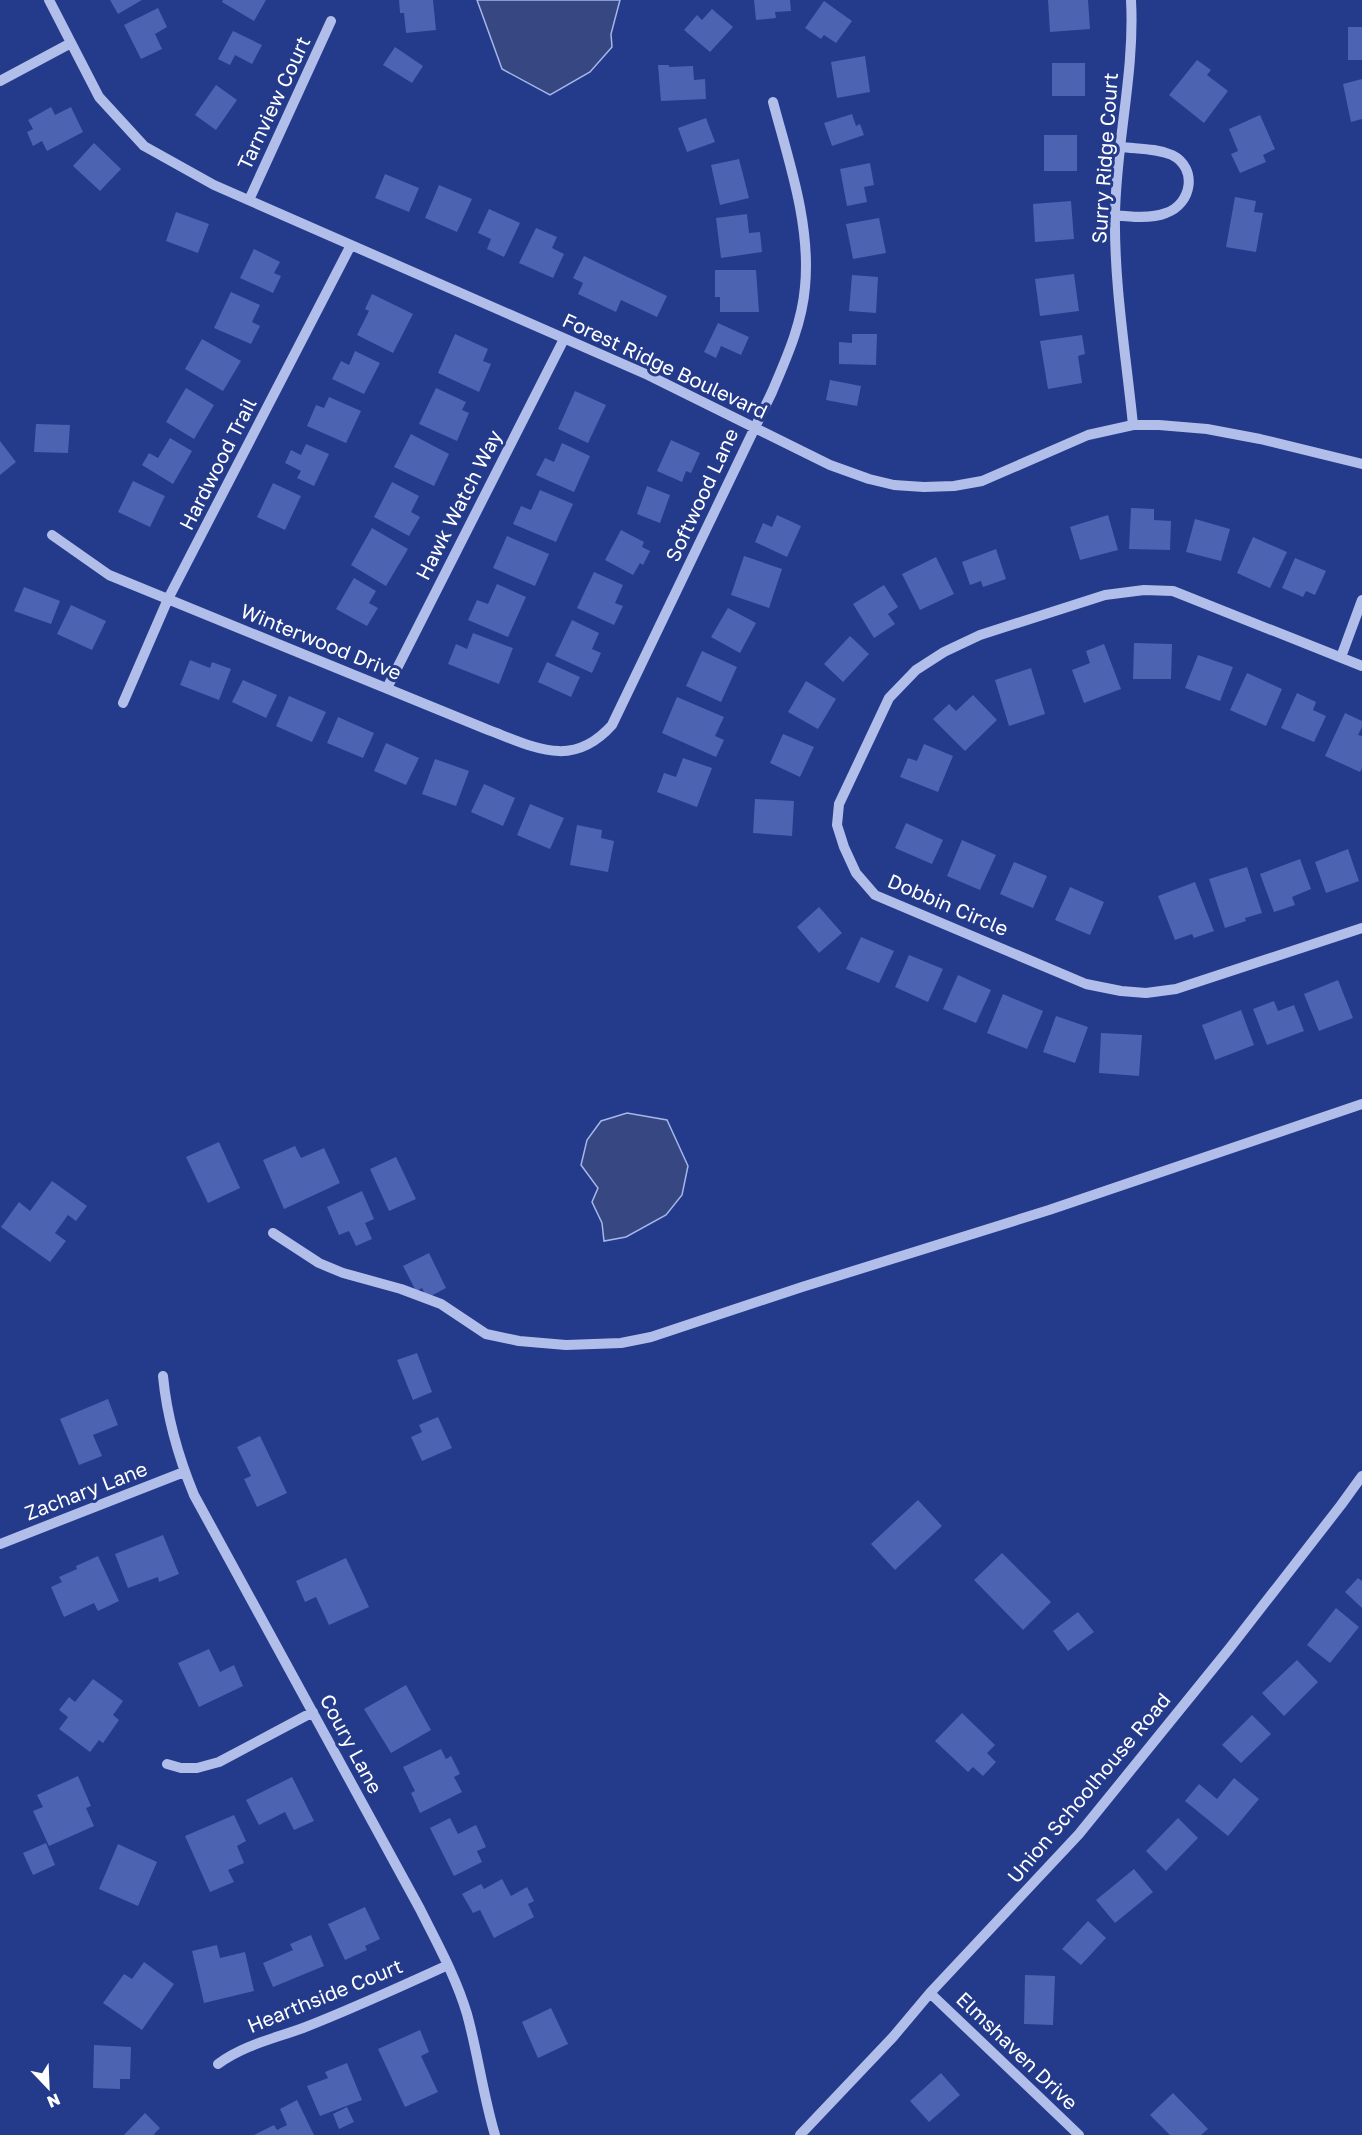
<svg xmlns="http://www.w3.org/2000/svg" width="1362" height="2135" viewBox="0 0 1362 2135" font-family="'Golos Text',sans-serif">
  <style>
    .water { fill: #374782; stroke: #a5b6eb; stroke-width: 1.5 }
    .building { fill: #4c63b2 }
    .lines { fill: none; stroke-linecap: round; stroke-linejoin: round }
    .minor { stroke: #b1beea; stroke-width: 10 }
    .labels { text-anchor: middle; stroke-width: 6; stroke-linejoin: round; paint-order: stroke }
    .street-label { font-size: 20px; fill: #fff; stroke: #243a8a }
  </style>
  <rect width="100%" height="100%" fill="#243a8a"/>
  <!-- water -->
  <path class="water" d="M 477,0 L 620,0 L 611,34 L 612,47 L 590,72 L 550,95 L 502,69 Z
    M 627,1113 L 667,1120 L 688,1166 L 682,1195 L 666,1215 L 626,1237 L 604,1241 L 602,1223 L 592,1202 L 598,1188 L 581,1165 L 587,1140 L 601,1121 Z"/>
  <!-- building -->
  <path class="building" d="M 110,0 L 142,0 L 118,14 Z
    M 223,0 L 266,0 L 254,21 L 222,2 Z
    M 399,0 L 433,0 L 436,30 L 406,33 L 404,13 L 400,13 Z
    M 754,0 L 790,0 L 791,11 L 775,12 L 776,18 L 756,20 Z
    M 1048,0 L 1088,0 L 1090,29 L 1050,32 Z
    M 824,1 L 852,21 L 836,43 L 824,35 L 821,39 L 805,28 Z
    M 158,8 L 167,27 L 155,34 L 162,49 L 141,59 L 124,25 Z
    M 712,9 L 733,27 L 710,52 L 684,30 L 697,15 L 702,20 Z
    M 1348,27 L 1362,27 L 1362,60 L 1348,60 Z
    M 233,31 L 262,45 L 252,64 L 235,55 L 230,65 L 218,59 Z
    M 395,47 L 423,66 L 412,83 L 383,65 Z
    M 865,56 L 870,92 L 837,98 L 831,62 Z
    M 1197,60 L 1211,70 L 1207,75 L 1228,91 L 1204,123 L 1169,95 Z
    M 1052,63 L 1085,63 L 1085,96 L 1052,96 Z
    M 658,65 L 669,65 L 669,67 L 693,66 L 694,80 L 705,79 L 706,99 L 661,101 Z
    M 1362,79 L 1362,119 L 1351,122 L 1343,84 Z
    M 216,85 L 237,100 L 216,130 L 195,115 Z
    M 51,107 L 55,115 L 71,107 L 83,132 L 47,151 L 42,141 L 33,146 L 27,132 L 33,129 L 28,120 Z
    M 852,114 L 856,126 L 860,124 L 864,135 L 832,146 L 824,123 Z
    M 1260,115 L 1275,149 L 1263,155 L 1266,162 L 1240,173 L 1231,154 L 1238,151 L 1229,129 Z
    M 706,118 L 715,142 L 687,152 L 678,128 Z
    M 1044,135 L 1077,135 L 1077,171 L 1044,171 Z
    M 94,143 L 121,169 L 100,191 L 73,166 Z
    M 739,159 L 749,198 L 720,205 L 711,165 Z
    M 870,163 L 874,185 L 864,187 L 867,202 L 847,206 L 840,169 Z
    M 385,174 L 419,188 L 409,212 L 375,198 Z
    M 439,185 L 472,199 L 457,232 L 425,218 Z
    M 1235,197 L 1256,201 L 1254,212 L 1263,213 L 1256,252 L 1226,247 Z
    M 1071,201 L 1074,239 L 1035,242 L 1033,204 Z
    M 489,209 L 520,223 L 504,257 L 487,249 L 491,239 L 478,233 Z
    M 176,212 L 209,224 L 198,253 L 166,241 Z
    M 747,214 L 749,233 L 760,232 L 762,252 L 721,258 L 716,218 Z
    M 879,218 L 886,253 L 853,259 L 846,224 Z
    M 536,228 L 557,237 L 552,248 L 564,254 L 553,278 L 519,263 Z
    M 254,249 L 280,262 L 274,273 L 281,276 L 273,293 L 240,278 Z
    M 584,256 L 667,296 L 657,317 L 621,300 L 616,312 L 578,294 L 583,283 L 573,278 Z
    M 715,270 L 756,270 L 759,312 L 720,312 L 720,297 L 715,297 Z
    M 1074,274 L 1079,311 L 1040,316 L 1035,279 Z
    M 852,275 L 878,277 L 876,313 L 849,311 Z
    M 231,292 L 260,305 L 252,322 L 260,326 L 251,344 L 214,328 Z
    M 372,294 L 413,314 L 393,353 L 357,335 L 369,311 L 365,309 Z
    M 718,323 L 749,337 L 741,355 L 721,346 L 716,358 L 704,352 Z
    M 455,334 L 488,349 L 483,361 L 491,364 L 479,392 L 438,373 Z
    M 852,334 L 877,334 L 876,365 L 839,364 L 839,342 L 852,343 Z
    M 1082,335 L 1085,354 L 1078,356 L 1082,383 L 1048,389 L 1040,341 Z
    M 202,339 L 241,361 L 223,391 L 185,369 Z
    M 355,351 L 380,363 L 364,394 L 332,379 L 341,361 L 349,365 Z
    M 830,380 L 861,386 L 857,406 L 826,400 Z
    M 186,388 L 214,405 L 194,439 L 166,422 Z
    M 436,388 L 466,402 L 462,410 L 469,413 L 457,441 L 419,424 Z
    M 575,391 L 606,405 L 588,443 L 558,429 Z
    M 329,397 L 361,411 L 346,443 L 307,426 L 316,405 L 324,408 Z
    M 36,424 L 70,425 L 68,453 L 34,452 Z
    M 411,434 L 449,454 L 434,486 L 394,467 Z
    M 170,438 L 192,451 L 173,484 L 142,465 L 149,453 L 158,458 Z
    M 671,440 L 700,453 L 691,473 L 686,471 L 682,482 L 657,471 Z
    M 0,441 L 16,462 L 0,475 Z
    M 562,443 L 590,456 L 574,492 L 536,475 L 545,458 L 554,462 Z
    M 306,444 L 329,454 L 314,486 L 297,478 L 301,471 L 285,463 L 291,450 L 301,455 Z
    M 133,481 L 165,496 L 150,527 L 118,512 Z
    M 392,482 L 419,496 L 411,512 L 420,517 L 409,536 L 374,517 Z
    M 273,483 L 301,496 L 285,530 L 257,517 Z
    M 647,486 L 670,495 L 660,523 L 637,514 Z
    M 540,490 L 573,504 L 556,542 L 513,524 L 521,506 L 531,510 Z
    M 1131,508 L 1154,509 L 1154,520 L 1171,521 L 1170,550 L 1129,549 Z
    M 777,515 L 801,526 L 787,557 L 755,542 L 763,523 L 772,527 Z
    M 1108,515 L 1118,550 L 1080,560 L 1070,527 Z
    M 1195,519 L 1230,529 L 1221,561 L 1186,552 Z
    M 372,528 L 408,549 L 386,586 L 351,565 Z
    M 621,530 L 644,542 L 642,547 L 650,551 L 643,565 L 640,563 L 633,575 L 605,560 Z
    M 507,536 L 549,554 L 535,586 L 493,568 Z
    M 1253,537 L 1287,552 L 1270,588 L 1237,573 Z
    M 996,549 L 1006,579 L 983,587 L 981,581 L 970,585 L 962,562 Z
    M 744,556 L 782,569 L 769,608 L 731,595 Z
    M 936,557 L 954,594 L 920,610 L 902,574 Z
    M 1295,558 L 1326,571 L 1315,595 L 1306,591 L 1303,597 L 1282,588 Z
    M 594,572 L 623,585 L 615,603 L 623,606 L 614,625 L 577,608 Z
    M 354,578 L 376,591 L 369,603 L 378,608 L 367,626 L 336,609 Z
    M 497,584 L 526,597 L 508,637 L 468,620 L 477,600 L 488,604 Z
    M 884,585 L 898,607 L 888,614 L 895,624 L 874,638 L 853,604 Z
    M 24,587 L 60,601 L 51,624 L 14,611 Z
    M 71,605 L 106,621 L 92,650 L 57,634 Z
    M 728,608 L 756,623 L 740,653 L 711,637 Z
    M 572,620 L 599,633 L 592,649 L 601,653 L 592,673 L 555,656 Z
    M 473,633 L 513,648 L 499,684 L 448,664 L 456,644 L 467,649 Z
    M 850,636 L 869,654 L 843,682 L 824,664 Z
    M 1134,643 L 1172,644 L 1171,679 L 1133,679 Z
    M 1104,644 L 1121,689 L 1084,703 L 1072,670 L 1090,663 L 1086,651 Z
    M 702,651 L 737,667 L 721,702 L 686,686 Z
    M 1198,655 L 1233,667 L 1220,701 L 1185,688 Z
    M 190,660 L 210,668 L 212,662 L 231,669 L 219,700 L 180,685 Z
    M 547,662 L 580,677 L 571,697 L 538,682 Z
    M 1031,668 L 1045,714 L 1009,726 L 995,680 Z
    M 1247,673 L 1282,689 L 1266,726 L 1230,710 Z
    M 243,680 L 277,695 L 266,718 L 232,702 Z
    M 806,681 L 836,699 L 818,729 L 788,712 Z
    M 1297,693 L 1316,702 L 1313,710 L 1326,716 L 1314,742 L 1281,728 Z
    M 973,695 L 997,720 L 965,751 L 933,719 L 949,704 L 956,711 Z
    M 289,696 L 326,712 L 312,742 L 276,726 Z
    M 677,697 L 724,717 L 715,736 L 724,740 L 716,757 L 662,733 Z
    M 1345,713 L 1362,721 L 1362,727 L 1358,735 L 1362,736 L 1362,768 L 1360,772 L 1325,756 Z
    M 338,717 L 374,733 L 363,758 L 327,743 Z
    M 783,734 L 814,747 L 800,777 L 770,763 Z
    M 386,743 L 419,758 L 406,785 L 374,771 Z
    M 924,744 L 953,756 L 938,792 L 900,777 L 908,758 L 917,761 Z
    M 683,758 L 712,768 L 697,807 L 657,792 L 664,773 L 676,777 Z
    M 435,759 L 469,771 L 456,806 L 422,794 Z
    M 484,784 L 515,798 L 503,826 L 471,812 Z
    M 755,799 L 794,801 L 792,836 L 753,833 Z
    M 530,804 L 564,818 L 550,849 L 517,835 Z
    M 906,823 L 943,840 L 932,864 L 895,848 Z
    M 577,825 L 602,830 L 601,838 L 614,841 L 608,872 L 570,865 Z
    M 962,840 L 996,855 L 980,890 L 947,876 Z
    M 1348,849 L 1359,881 L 1326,893 L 1315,862 Z
    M 1300,859 L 1311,889 L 1292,897 L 1295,905 L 1274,912 L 1260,874 Z
    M 1014,862 L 1047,876 L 1033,908 L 1000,894 Z
    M 1247,867 L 1262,913 L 1245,918 L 1246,921 L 1225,928 L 1209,879 Z
    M 1195,882 L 1214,931 L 1194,938 L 1192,934 L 1175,940 L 1158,896 Z
    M 1070,887 L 1104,902 L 1090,935 L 1055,920 Z
    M 819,907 L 842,933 L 819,953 L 797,927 Z
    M 861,937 L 894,951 L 879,983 L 846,969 Z
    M 909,955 L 943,969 L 928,1002 L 895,987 Z
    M 958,975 L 991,990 L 976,1023 L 943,1009 Z
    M 1338,980 L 1353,1018 L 1319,1031 L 1304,994 Z
    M 1003,994 L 1043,1011 L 1027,1049 L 987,1033 Z
    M 1274,1001 L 1278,1011 L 1294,1005 L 1304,1031 L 1267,1045 L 1253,1009 Z
    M 1241,1010 L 1254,1045 L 1215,1060 L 1202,1025 Z
    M 1056,1016 L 1088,1027 L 1075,1063 L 1043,1052 Z
    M 1101,1033 L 1142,1035 L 1139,1076 L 1099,1073 Z
    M 219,1142 L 240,1188 L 208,1203 L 186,1157 Z
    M 295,1146 L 301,1158 L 324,1148 L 340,1183 L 284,1209 L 263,1160 Z
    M 396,1157 L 416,1199 L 389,1211 L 370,1169 Z
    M 52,1181 L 87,1206 L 76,1221 L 68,1215 L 55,1233 L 66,1241 L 50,1262 L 1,1227 L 19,1202 L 30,1211 Z
    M 362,1191 L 374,1219 L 365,1223 L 372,1239 L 356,1246 L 349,1231 L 339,1235 L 327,1207 Z
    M 429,1253 L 446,1288 L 427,1298 L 422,1288 L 416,1291 L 403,1266 Z
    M 417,1353 L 432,1392 L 413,1400 L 397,1360 Z
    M 108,1399 L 118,1425 L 93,1435 L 102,1456 L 79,1465 L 60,1419 Z
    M 438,1417 L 452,1448 L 422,1461 L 411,1437 L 422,1432 L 419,1425 Z
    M 260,1436 L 287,1493 L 257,1507 L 244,1479 L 251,1476 L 237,1447 Z
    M 918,1500 L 942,1526 L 895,1570 L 871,1544 Z
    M 163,1535 L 179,1574 L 159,1582 L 158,1577 L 128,1588 L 115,1554 Z
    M 1002,1553 L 1051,1602 L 1023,1630 L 974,1580 Z
    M 98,1556 L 119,1601 L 98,1611 L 94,1603 L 64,1617 L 51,1587 L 62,1582 L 59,1577 L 77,1569 L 76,1566 Z
    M 346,1558 L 369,1607 L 329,1625 L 316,1597 L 305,1602 L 296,1581 Z
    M 1358,1578 L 1362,1581 L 1362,1608 L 1345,1592 Z
    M 1336,1608 L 1359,1627 L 1330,1663 L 1307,1645 Z
    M 1078,1612 L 1094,1632 L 1068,1651 L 1053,1631 Z
    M 209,1649 L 220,1672 L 234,1665 L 243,1686 L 199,1707 L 178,1663 Z
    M 1297,1660 L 1318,1682 L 1284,1716 L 1262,1693 Z
    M 93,1679 L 123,1701 L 113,1715 L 119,1720 L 103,1743 L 99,1740 L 90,1752 L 59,1729 L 68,1717 L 59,1710 L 69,1697 L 75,1702 Z
    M 406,1685 L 431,1730 L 391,1753 L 364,1709 Z
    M 962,1713 L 995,1745 L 987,1753 L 996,1762 L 983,1776 L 973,1767 L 968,1772 L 935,1741 Z
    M 1252,1715 L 1271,1734 L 1241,1763 L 1222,1745 Z
    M 441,1749 L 446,1759 L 451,1756 L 460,1774 L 454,1777 L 462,1792 L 420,1813 L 411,1793 L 415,1791 L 403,1767 Z
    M 78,1776 L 91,1806 L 86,1808 L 94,1826 L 49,1846 L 33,1811 L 43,1807 L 37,1795 Z
    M 292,1777 L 314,1821 L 294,1830 L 285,1812 L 259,1825 L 246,1800 Z
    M 1234,1778 L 1259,1799 L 1228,1836 L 1185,1801 L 1199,1784 L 1217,1799 Z
    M 234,1815 L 246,1841 L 237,1846 L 244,1863 L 228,1870 L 234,1882 L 210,1892 L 185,1836 Z
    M 450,1818 L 458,1834 L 476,1825 L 486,1847 L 477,1851 L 482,1862 L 454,1876 L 430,1828 Z
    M 1178,1818 L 1198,1838 L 1166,1871 L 1146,1851 Z
    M 46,1843 L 55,1865 L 33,1875 L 23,1853 Z
    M 118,1844 L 157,1862 L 138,1906 L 99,1889 Z
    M 1134,1869 L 1153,1892 L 1115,1923 L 1096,1900 Z
    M 502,1879 L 511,1896 L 527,1887 L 534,1901 L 528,1904 L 534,1917 L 494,1938 L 480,1910 L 473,1913 L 462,1894 L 481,1884 L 484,1889 Z
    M 365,1907 L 380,1939 L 365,1946 L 367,1950 L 345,1960 L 328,1924 Z
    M 1088,1921 L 1106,1938 L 1081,1965 L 1062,1949 Z
    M 311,1935 L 324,1966 L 273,1987 L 263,1963 L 293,1950 L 290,1944 Z
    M 217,1945 L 220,1958 L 245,1952 L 254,1991 L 204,2003 L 192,1951 Z
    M 144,1962 L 174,1984 L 142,2030 L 103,2003 L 124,1974 L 132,1979 Z
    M 1025,1975 L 1055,1976 L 1053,2025 L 1024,2024 Z
    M 551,2008 L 568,2044 L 538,2058 L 522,2022 Z
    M 420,2030 L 429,2052 L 421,2056 L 438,2092 L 405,2107 L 378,2049 Z
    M 94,2045 L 131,2047 L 130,2079 L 120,2079 L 120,2089 L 93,2088 Z
    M 347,2063 L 362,2100 L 320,2116 L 307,2086 L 328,2078 L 325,2072 Z
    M 941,2073 L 960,2095 L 929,2122 L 910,2101 Z
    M 1173,2093 L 1208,2129 L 1201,2135 L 1170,2135 L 1150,2115 Z
    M 297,2100 L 314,2135 L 254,2135 L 274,2125 L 277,2130 L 287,2125 L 280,2109 Z
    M 347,2107 L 354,2122 L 339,2129 L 333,2114 Z
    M 145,2113 L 160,2128 L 154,2134 L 155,2135 L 124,2135 Z"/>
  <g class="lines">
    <!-- minor -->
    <path class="minor" d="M 49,0 L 99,97 L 144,146 L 214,185 L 648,375 L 830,465 L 869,479 L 894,485 L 924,487 L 954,486 L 982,481 L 1088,435 L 1133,425 L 1159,425 L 1207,429 L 1260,439 L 1362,464
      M 1131,0 C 1135,72 1116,143 1115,215 C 1114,285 1126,355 1133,425
      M 0,81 L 71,43
      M 249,200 L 331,21
      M 1115,215 C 1131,217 1151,219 1166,213 C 1192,204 1198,168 1172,155 C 1156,148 1138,149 1121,147
      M 52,535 L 109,575 L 486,729 C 534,747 572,770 612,725 L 772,392 C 786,359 802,324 805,287 C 811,225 789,162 773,102
      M 1341,657 L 1362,600
      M 1362,666 L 1173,591 L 1144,590 L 1105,595 L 980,635 L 944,652 L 916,670 L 889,698 L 839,804 L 837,825 L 844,847 L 856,873 L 875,895 L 1086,984 L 1121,991 L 1146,993 L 1176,989 L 1362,928
      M 387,688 L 564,339
      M 123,703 L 168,599 L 351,245
      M 273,1233 L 319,1263 L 343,1273 L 401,1289 L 441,1304 L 486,1334 L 519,1341 L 566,1345 L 621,1343 L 651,1337 L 802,1287 L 1049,1210 L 1362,1104
      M 163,1376 C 167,1418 178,1456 194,1495 L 420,1909 C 437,1943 456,1977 467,2014 C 478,2054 483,2095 495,2135
      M 0,1544 L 184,1472
      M 167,1764 L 181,1768 L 197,1768 L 219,1762 L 313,1712
      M 930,1993 L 1079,2135
      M 218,2064 C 244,2045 273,2039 303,2028 C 352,2009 400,1987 448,1965
      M 800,2135 L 893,2037 L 930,1993 L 1079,1834 L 1229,1649 L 1341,1505 L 1362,1476"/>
  </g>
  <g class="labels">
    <!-- street labels -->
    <g class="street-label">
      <text transform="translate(274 103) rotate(-65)" y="7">Tarnview Court</text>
      <text transform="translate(1105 158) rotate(-86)" y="7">Surry Ridge Court</text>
      <text transform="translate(665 366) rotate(25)" y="7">Forest Ridge Boulevard</text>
      <text transform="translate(218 464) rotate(-63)" y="7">Hardwood Trail</text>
      <text transform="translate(702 495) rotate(-65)" y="7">Softwood Lane</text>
      <text transform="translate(459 505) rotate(-63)" y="7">Hawk Watch Way</text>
      <text transform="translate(321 642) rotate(22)" y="7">Winterwood Drive</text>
      <text transform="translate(948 905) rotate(23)" y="7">Dobbin Circle</text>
      <text transform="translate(86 1491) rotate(-21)" y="7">Zachary Lane</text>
      <text transform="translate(351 1744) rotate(62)" y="7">Coury Lane</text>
      <text transform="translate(1089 1788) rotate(-50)" y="7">Union Schoolhouse Road</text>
      <text transform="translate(325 1996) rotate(-22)" y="7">Hearthside Court</text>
      <text transform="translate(1017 2051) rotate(44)" y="7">Elmshaven Drive</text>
    </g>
  </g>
  <!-- north arrow -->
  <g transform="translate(48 2087) rotate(157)" stroke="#243a8a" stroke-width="4.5" paint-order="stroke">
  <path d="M0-4.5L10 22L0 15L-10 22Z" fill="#ffffff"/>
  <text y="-9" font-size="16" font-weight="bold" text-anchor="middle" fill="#ffffff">N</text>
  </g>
</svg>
